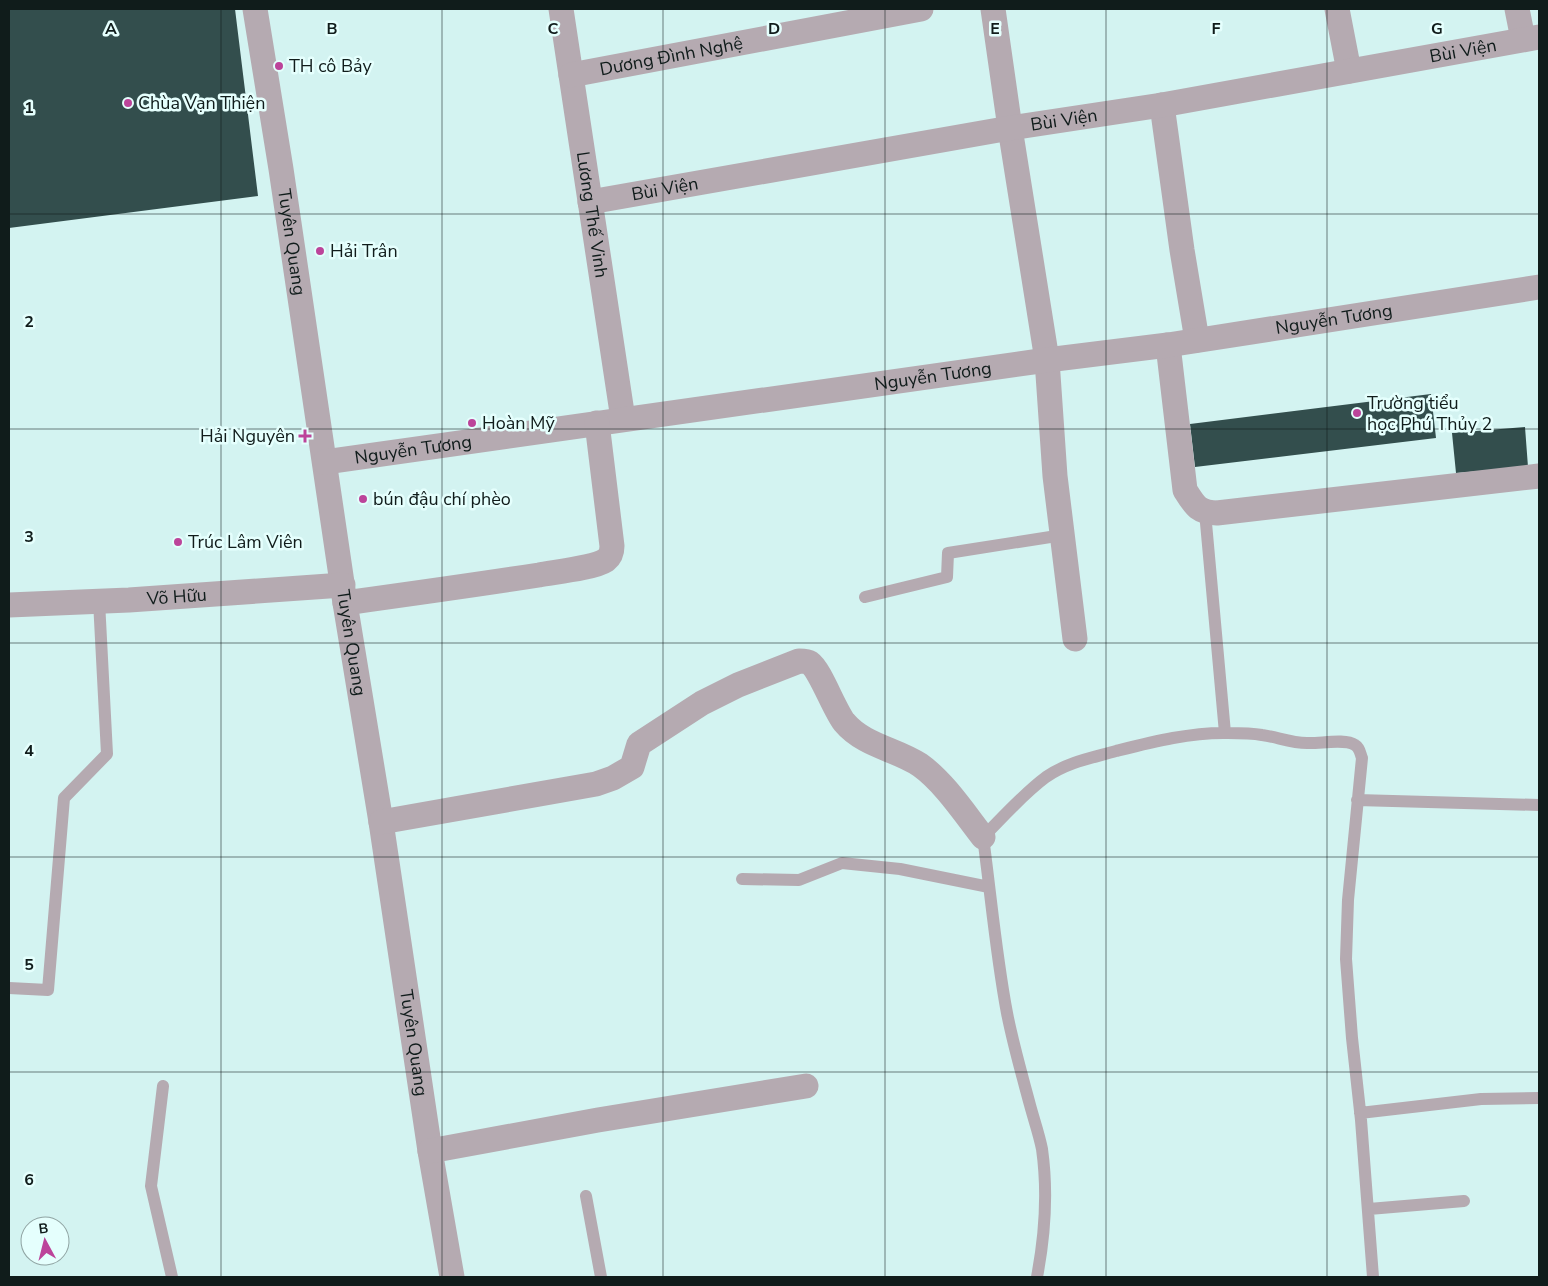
<svg xmlns="http://www.w3.org/2000/svg" width="1548" height="1286" viewBox="0 0 1548 1286" font-family="'Nunito Sans',sans-serif">
  <style>
    .building { fill: #334e4d }
    .lines { fill: none; stroke-linecap: round; stroke-linejoin: round }
    .lane { stroke: #b5aab1; stroke-width: 12 }
    .street { stroke: #b5aab1; stroke-width: 25 }
    .grid { fill: none; stroke: #101c1b; stroke-width: 1; stroke-opacity: 0.55 }
    .poi-dot { fill: #bc449a; stroke: #e5fffd; stroke-width: 2 }
    .labels { text-anchor: middle; stroke-width: 5; stroke-linejoin: round; paint-order: stroke }
    .street-label { font-size: 18px; fill: #101c1b; stroke: #e5fffd }
    .poi-label { font-size: 18px; fill: #101c1b; stroke: #e5fffd; text-anchor: start }
    .grid-label { font-size: 16px; text-anchor: middle; font-weight: bold; fill: #101c1b; stroke: #e5fffd; stroke-width: 5; stroke-linejoin: round; paint-order: stroke }
  </style>
  <rect width="100%" height="100%" fill="#d3f3f1"/>
  <!-- building -->
  <path class="building" d="M 9,9 L 235,9 L 258,196 L 9,228 Z
    M 1431,394 L 1436,438 L 1195,467 L 1190,424 Z
    M 1525,427 L 1528,467 L 1456,473 L 1452,433 Z"/>
  <g class="lines">
    <!-- lane -->
    <path class="lane" d="M 1205,512 L 1225,733
      M 865,597 L 947,577 L 948,553 L 1063,535
      M 1357,800 L 1539,805
      M 742,879 L 799,880 L 842,863 L 900,869 L 989,887
      M 9,988 L 48,990 L 64,798 L 107,754 L 99,601
      M 163,1086 L 151,1186 L 172,1277
      M 1360,1113 L 1481,1099 L 1539,1098
      M 586,1196 L 601,1277
      M 1369,1209 L 1464,1201
      M 1037,1277 C 1045,1235 1048,1192 1042,1149 C 1039,1134 1034,1120 1030,1105 C 1022,1075 1013,1044 1007,1013 C 996,955 991,896 983,837 C 1003,817 1023,794 1046,777 C 1068,762 1091,758 1116,751 C 1152,742 1191,732 1228,733 C 1239,733 1251,733 1262,735 C 1277,737 1291,743 1307,743 C 1319,744 1345,738 1355,745 C 1360,748 1360,753 1362,758 L 1348,900 L 1346,959 L 1352,1038 L 1361,1120 L 1373,1277"/>
    <!-- street -->
    <g class="street">
      <path id="s1" d="M 255,9 L 281,169 L 345,603 L 381,822 L 430,1151 L 452,1277"/>
      <path id="s2" d="M 561,9 L 623,419"/>
      <path d="M 993,9 L 1010,128 L 1047,360 L 1055,476 L 1075,639"/>
      <path d="M 1337,9 L 1349,71"/>
      <path d="M 1517,9 L 1523,39"/>
      <path id="s3" d="M 571,75 L 921,9"/>
      <path d="M 1162,105 L 1182,250 L 1197,340"/>
      <path id="s4" d="M 590,202 L 1010,128 L 1162,105 L 1539,37"/>
      <path d="M 1168,345 L 1185,490 C 1195,506 1198,512 1217,513 L 1539,476"/>
      <path id="s5" d="M 325,462 L 1047,360 L 1168,345 L 1539,287"/>
      <path d="M 345,603 C 410,594 475,585 539,575 C 555,572 594,568 606,560 C 611,556 612,551 612,546 L 597,423"/>
      <path id="s6" d="M 9,605 L 129,600 L 343,585"/>
      <path d="M 381,822 L 596,784 L 613,778 L 632,767 L 639,744 L 702,703 L 738,685 L 799,661 C 803,661 807,661 810,663 C 820,670 834,709 844,722 C 864,746 896,749 920,765 C 944,782 965,814 983,837"/>
      <path d="M 430,1151 L 598,1120 L 806,1086"/>
    </g>
  </g>
  <!-- grid -->
  <path class="grid" d="M 221,9 L 221,1277M 442,9 L 442,1277M 663,9 L 663,1277M 885,9 L 885,1277M 1106,9 L 1106,1277M 1327,9 L 1327,1277M 9,214 L 1539,214M 9,429 L 1539,429M 9,643 L 1539,643M 9,857 L 1539,857M 9,1072 L 1539,1072"/>
  <!-- markers -->
  <g class="poi-dot">
    <circle cx="279" cy="66" r="5"/>
    <circle cx="128" cy="103" r="5"/>
    <circle cx="320" cy="251" r="5"/>
    <circle cx="1357" cy="413" r="5"/>
    <circle cx="472" cy="423" r="5"/>
    <path d="M302.5 428.5h5v5h5v5h-5v5h-5v-5h-5v-5h5z"/>
    <circle cx="363" cy="499" r="5"/>
    <circle cx="178" cy="542" r="5"/>
  </g>
  <g class="labels">
    <!-- street labels -->
    <g class="street-label">
      <text dy="6" stroke="none"><textPath href="#s4" startOffset="886">Bùi Viện</textPath></text>
      <text dy="6" stroke="none"><textPath href="#s3" startOffset="102">Dương Đình Nghệ</textPath></text>
      <text dy="6" stroke="none"><textPath href="#s4" startOffset="481">Bùi Viện</textPath></text>
      <text dy="6" stroke="none"><textPath href="#s4" startOffset="76">Bùi Viện</textPath></text>
      <text dy="6" stroke="none"><textPath href="#s2" startOffset="208">Lương Thế Vinh</textPath></text>
      <text dy="6" stroke="none"><textPath href="#s1" startOffset="236">Tuyên Quang</textPath></text>
      <text dy="6" stroke="none"><textPath href="#s5" startOffset="1019">Nguyễn Tương</textPath></text>
      <text dy="6" stroke="none"><textPath href="#s5" startOffset="614">Nguyễn Tương</textPath></text>
      <text dy="6" stroke="none"><textPath href="#s5" startOffset="89">Nguyễn Tương</textPath></text>
      <text dy="6" stroke="none"><textPath href="#s6" startOffset="168">Võ Hữu</textPath></text>
      <text dy="6" stroke="none"><textPath href="#s1" startOffset="641">Tuyên Quang</textPath></text>
      <text dy="6" stroke="none"><textPath href="#s1" startOffset="1046">Tuyên Quang</textPath></text>
    </g>
    <!-- poi labels -->
    <g class="poi-label">
      <text x="289" y="72">TH cô Bảy</text>
      <text x="138" y="109">Chùa Vạn Thiện</text>
      <text x="330" y="257">Hải Trân</text>
      <text x="1367" y="409">Trường tiểu<tspan x="1367" dy="21">học Phú Thủy 2</tspan></text>
      <text x="482" y="429">Hoàn Mỹ</text>
      <text x="295" y="442" text-anchor="end">Hải Nguyên</text>
      <text x="373" y="505">bún đậu chí phèo</text>
      <text x="188" y="548">Trúc Lâm Viên</text>
    </g>
  </g>
  <g class="grid-label">
    <text x="111" y="34">A</text>
    <text x="332" y="34">B</text>
    <text x="553" y="34">C</text>
    <text x="774" y="34">D</text>
    <text x="995" y="34">E</text>
    <text x="1216" y="34">F</text>
    <text x="1437" y="34">G</text>
    <text x="29" y="113">1</text>
    <text x="29" y="327">2</text>
    <text x="29" y="542">3</text>
    <text x="29" y="756">4</text>
    <text x="29" y="970">5</text>
    <text x="29" y="1185">6</text>
  </g>
  <!-- border -->
  <rect width="1548" height="1286" fill="none" stroke="#101c1b" stroke-width="20"/>
  <!-- north arrow -->
  <g transform="translate(45 1241) rotate(353)"><circle r="24" fill="#e5fffd" stroke="#90a4a3"/>
  <path d="M0-4L9 19L0 12L-9 19Z" fill="#bc449a"/>
  <text y="-8" font-size="14" font-weight="bold" text-anchor="middle" fill="#101c1b">B</text>
  </g>
</svg>
